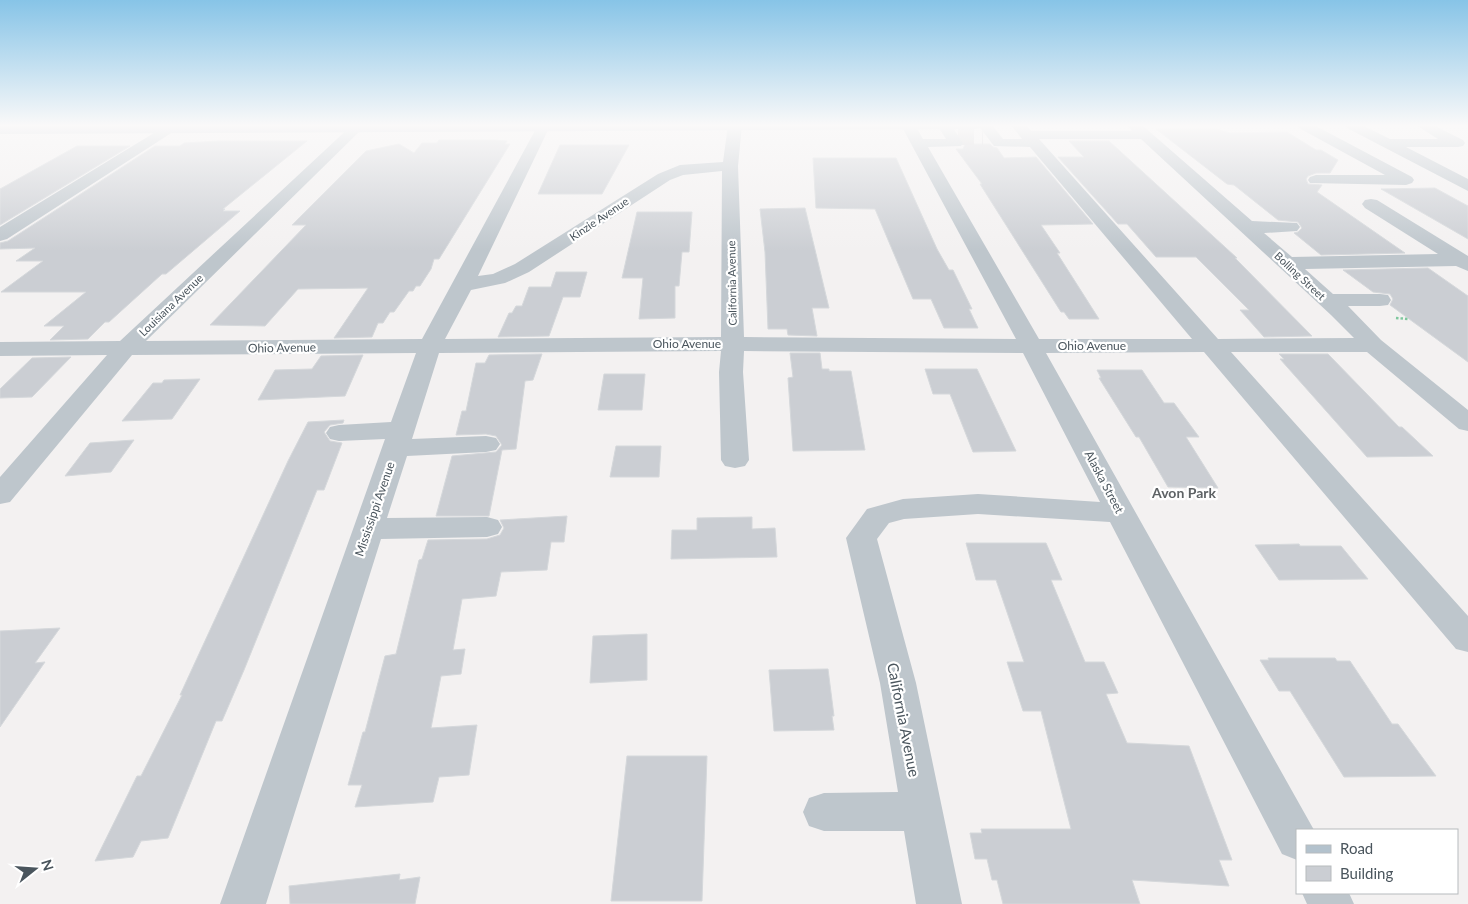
<svg xmlns="http://www.w3.org/2000/svg" width="1468" height="904" viewBox="0 0 1468 904" font-family="Lato,sans-serif">
  <style>
    .building { fill: #cbced3; stroke: #d5d8db }
    .lines { fill: none; stroke-linecap: round; stroke-linejoin: round }
    .minor-tunnel { stroke: #c9cacc; stroke-width: 16; stroke-dasharray: 16 8; stroke-linecap: butt }
    .path { stroke: #7ec79d; stroke-width: 2.5; stroke-dasharray: 2.5 2; stroke-linecap: butt }
    .minor { fill: #bec6cc; fill-rule: evenodd }
    .major { fill: #b3c2cd; fill-rule: evenodd }
    .labels { text-anchor: middle; stroke-width: 4.5; stroke-linejoin: round; paint-order: stroke }
    .far-street-label { font-size: 11px; fill: #4a555d; stroke: #fff }
    .street-label { font-size: 12px; fill: #4a555d; stroke: #fff }
    .neighbourhood-label { font-size: 14px; font-weight: bold; fill: #5e6265; stroke: #fff }
    .near-street-label { font-size: 15px; fill: #4a555d; stroke: #fff }
  </style>
  <rect width="100%" height="100%" fill="#f3f1f1"/>
  <!-- building -->
  <path class="building" d="M 1156,129 L 1216,129 L 1230,133 L 1287,132 L 1316,150 L 1321,150 L 1338,160 L 1330,173 L 1316,173 L 1308,176 L 1306,179 L 1308,184 L 1322,185 L 1317,192 L 1405,253 L 1321,255 L 1294,233 L 1298,232 L 1302,228 L 1298,222 L 1278,220 L 1234,185 L 1227,184 Z
    M 439,140 L 495,140 L 507,141 L 505,144 L 510,144 L 439,259 L 434,259 L 431,269 L 420,286 L 416,286 L 413,291 L 409,291 L 394,312 L 390,312 L 383,323 L 378,323 L 372,337 L 334,338 L 368,288 L 298,289 L 265,326 L 210,325 L 306,225 L 292,225 L 366,151 L 399,144 L 414,153 L 422,143 L 437,143 Z
    M 220,141 L 307,141 L 223,209 L 225,209 L 223,211 L 240,211 L 166,274 L 162,274 L 109,322 L 105,322 L 88,339 L 50,340 L 64,326 L 44,326 L 86,292 L 1,292 L 43,261 L 16,261 L 35,248 L 0,249 L 0,243 L 8,241 L 155,146 L 180,146 L 184,143 Z
    M 1069,141 L 1109,141 L 1237,258 L 1235,258 L 1312,336 L 1264,337 L 1240,310 L 1249,310 L 1196,257 L 1156,257 L 1127,224 L 1118,224 L 1058,157 L 1084,157 Z
    M 965,144 L 990,144 L 993,147 L 997,148 L 1004,158 L 1036,157 L 1093,224 L 1041,225 L 1060,253 L 1057,253 L 1099,319 L 1069,319 L 1064,312 L 1061,312 L 980,184 L 982,184 L 956,149 L 963,149 Z
    M 560,145 L 629,145 L 602,194 L 538,194 Z
    M 77,146 L 130,146 L 0,225 L 0,189 Z
    M 813,158 L 896,158 L 937,249 L 949,270 L 953,270 L 972,309 L 969,309 L 978,328 L 944,328 L 931,299 L 913,299 L 875,209 L 816,208 Z
    M 1435,188 L 1468,206 L 1468,239 L 1381,189 Z
    M 805,208 L 829,308 L 812,308 L 817,336 L 788,335 L 787,329 L 768,329 L 765,252 L 760,209 Z
    M 637,212 L 692,212 L 689,252 L 682,252 L 679,286 L 675,286 L 675,318 L 639,319 L 643,278 L 622,278 Z
    M 1428,268 L 1468,296 L 1468,362 L 1390,305 L 1393,299 L 1390,294 L 1373,292 L 1343,270 Z
    M 556,272 L 587,272 L 580,297 L 563,297 L 549,336 L 498,337 L 509,313 L 512,313 L 516,306 L 522,306 L 529,287 L 551,287 Z
    M 790,353 L 820,353 L 822,369 L 829,369 L 829,371 L 851,371 L 865,450 L 793,451 L 788,378 L 793,377 Z
    M 542,354 L 533,380 L 525,381 L 516,449 L 502,450 L 489,516 L 436,516 L 452,456 L 496,452 L 502,445 L 496,436 L 486,434 L 456,435 L 462,411 L 466,411 L 476,363 L 485,363 L 489,355 Z
    M 1279,354 L 1328,354 L 1399,427 L 1402,427 L 1433,456 L 1367,457 L 1280,359 L 1284,359 Z
    M 363,355 L 345,396 L 258,400 L 275,370 L 312,369 L 321,356 Z
    M 71,357 L 32,397 L 0,398 L 0,389 L 32,358 Z
    M 925,369 L 977,369 L 1016,451 L 973,452 L 950,394 L 933,394 Z
    M 1097,370 L 1142,370 L 1164,403 L 1174,403 L 1199,437 L 1186,437 L 1218,488 L 1168,487 L 1139,437 L 1136,437 L 1099,378 L 1101,378 Z
    M 604,374 L 645,374 L 642,410 L 598,410 Z
    M 200,379 L 172,419 L 122,421 L 153,383 L 162,383 L 164,380 Z
    M 344,420 L 343,423 L 330,425 L 324,432 L 330,441 L 342,443 L 324,490 L 317,490 L 244,670 L 222,721 L 216,721 L 168,838 L 141,841 L 133,857 L 95,861 L 137,776 L 141,776 L 182,695 L 180,695 L 288,461 L 308,422 Z
    M 134,440 L 111,472 L 65,476 L 90,443 Z
    M 616,446 L 661,446 L 659,477 L 610,477 Z
    M 567,516 L 564,542 L 551,542 L 547,570 L 501,572 L 496,596 L 462,599 L 453,650 L 465,649 L 461,674 L 441,676 L 431,728 L 477,725 L 469,775 L 439,777 L 433,802 L 355,807 L 362,785 L 348,785 L 363,732 L 365,732 L 385,656 L 396,654 L 419,560 L 422,559 L 428,540 L 487,539 L 500,535 L 504,528 L 500,520 Z
    M 752,517 L 752,529 L 775,528 L 777,557 L 671,559 L 672,530 L 697,530 L 697,518 Z
    M 966,543 L 1046,543 L 1062,580 L 1051,580 L 1085,662 L 1104,662 L 1118,693 L 1106,694 L 1127,743 L 1189,746 L 1232,860 L 1219,860 L 1229,886 L 1132,880 L 1140,904 L 1003,904 L 997,880 L 992,880 L 987,859 L 975,859 L 970,833 L 982,833 L 981,829 L 1071,829 L 1041,711 L 1023,711 L 1007,662 L 1024,662 L 996,580 L 976,580 Z
    M 1299,544 L 1300,546 L 1341,546 L 1368,579 L 1279,580 L 1255,545 Z
    M 60,628 L 35,663 L 45,662 L 0,727 L 0,631 Z
    M 647,634 L 647,680 L 590,683 L 593,636 Z
    M 1268,658 L 1335,658 L 1337,661 L 1350,661 L 1392,724 L 1398,724 L 1436,776 L 1344,777 L 1290,691 L 1279,691 L 1260,660 L 1269,660 Z
    M 828,669 L 834,716 L 832,716 L 834,730 L 774,731 L 769,670 Z
    M 627,756 L 707,756 L 702,901 L 611,901 Z
    M 400,874 L 399,880 L 420,877 L 415,904 L 290,904 L 289,886 Z"/>
  <g class="lines">
    <!-- minor-tunnel -->
    <path class="minor-tunnel" d="M 958,137 L 983,137"/>
    <!-- path -->
    <path class="path" d="M 1396,318 L 1408,319"/>
    <!-- minor -->
    <path class="minor" d="M 167,125 L 177,125 L 179,128 L 7,239 L 0,241 L 0,227 Z
      M 352,125 L 361,125 L 363,128 L 146,341 L 422,339 L 538,125 L 547,125 L 549,128 L 478,276 L 493,274 L 515,264 L 658,174 L 680,165 L 723,162 L 728,125 L 742,125 L 738,166 L 744,337 L 1016,339 L 901,125 L 915,125 L 923,139 L 946,139 L 937,125 L 951,125 L 963,143 L 961,146 L 928,147 L 1039,339 L 1192,339 L 1030,147 L 994,146 L 978,125 L 992,125 L 1003,139 L 1022,139 L 1011,125 L 1026,125 L 1031,131 L 1132,131 L 1127,125 L 1142,125 L 1252,221 L 1297,223 L 1300,227 L 1297,231 L 1264,233 L 1292,257 L 1438,254 L 1365,208 L 1362,204 L 1365,200 L 1371,199 L 1377,200 L 1468,256 L 1468,271 L 1456,266 L 1305,269 L 1333,294 L 1380,294 L 1388,295 L 1391,300 L 1388,305 L 1380,306 L 1348,306 L 1381,340 L 1468,410 L 1468,431 L 1459,429 L 1367,352 L 1231,352 L 1468,616 L 1468,652 L 1456,649 L 1204,352 L 1046,353 L 1314,830 L 1297,830 L 1297,860 L 1282,854 L 1110,522 L 978,514 L 904,519 L 889,523 L 877,539 L 916,683 L 962,904 L 916,904 L 904,831 L 824,831 L 809,826 L 803,812 L 809,798 L 824,793 L 898,792 L 880,683 L 846,538 L 867,509 L 903,499 L 978,494 L 1100,502 L 1023,353 L 744,351 L 743,372 L 749,460 L 745,466 L 735,468 L 725,466 L 721,460 L 719,372 L 721,351 L 439,353 L 412,439 L 486,436 L 496,438 L 500,444 L 496,450 L 486,452 L 407,456 L 387,518 L 487,517 L 498,520 L 502,527 L 498,534 L 487,537 L 381,539 L 266,904 L 220,904 L 385,439 L 339,441 L 330,439 L 326,433 L 330,427 L 339,425 L 391,422 L 416,353 L 132,355 L 10,502 L 0,504 L 0,477 L 107,355 L 0,356 L 0,342 L 120,341 ZM 1039,139 L 1141,139 L 1331,315 L 1354,338 L 1218,339 ZM 722,171 L 721,337 L 445,339 L 471,290 L 505,283 L 529,272 L 670,180 L 683,175 Z
      M 1297,125 L 1314,125 L 1412,177 L 1414,180 L 1412,183 L 1406,185 L 1310,183 L 1308,180 L 1310,177 L 1316,175 L 1385,175 L 1299,128 Z
      M 1345,125 L 1362,125 L 1390,139 L 1438,139 L 1416,125 L 1433,125 L 1463,140 L 1465,143 L 1463,146 L 1458,147 L 1406,147 L 1468,179 L 1468,191 L 1347,128 Z
      M 1302,893 L 1349,893 L 1354,904 L 1307,904 Z"/>
    <!-- major -->
    <path class="major" d="M 183,125 L 983,125 L 981,128 L 976,129 L 0,134 L 0,126 Z"/>
  </g>
  <!-- sky -->
  <linearGradient id="sky" x2="0" y2="1"><stop stop-color="#87c4e7"/><stop offset="0.5" stop-color="#faf9f9"/><stop offset="1" stop-color="#faf9f9" stop-opacity="0"/></linearGradient>
  <rect width="1468" height="251" fill="url(#sky)"/>
  <g class="labels">
    <!-- far-street labels -->
    <g class="far-street-label">
      <text transform="translate(599 219) rotate(-34)" y="4">Kinzie Avenue</text>
      <text transform="translate(1300 276) rotate(43)" y="4">Bolling Street</text>
      <text transform="translate(732 283) rotate(-91)" y="4">California Avenue</text>
      <text transform="translate(171 305) rotate(-44)" y="4">Louisiana Avenue</text>
    </g>
    <!-- street labels -->
    <g class="street-label">
      <text x="687" y="348">Ohio Avenue</text>
      <text x="1092" y="350">Ohio Avenue</text>
      <text transform="translate(282 348) rotate(-1)" y="4">Ohio Avenue</text>
      <text transform="translate(1104 482) rotate(62)" y="4">Alaska Street</text>
      <text transform="translate(375 509) rotate(-71)" y="4">Mississippi Avenue</text>
    </g>
    <!-- neighbourhood labels -->
    <g class="neighbourhood-label">
      <text x="1184" y="498">Avon Park</text>
    </g>
    <!-- near-street labels -->
    <g class="near-street-label">
      <text transform="translate(903 720) rotate(79)" y="5">California Avenue</text>
    </g>
  </g>
  <!-- legend -->
  <rect x="1296" y="829" width="162" height="65" fill="#ffffff" stroke="#b7bbbe"/>
  <rect x="1306" y="845" width="25" height="8" fill="#b3c2cd" stroke="#b7bbbe"/>
  <text x="1340" y="854" font-size="15" fill="#4a555d">Road</text>
  <rect x="1306" y="866" width="25" height="15" fill="#cbced3" stroke="#b7bbbe"/>
  <text x="1340" y="879" font-size="15" fill="#4a555d">Building</text>
  <!-- north arrow -->
  <g transform="translate(35 869) rotate(73)" stroke="#ffffff" stroke-width="4" paint-order="stroke">
  <path d="M0-4L9 19L0 12L-9 19Z" fill="#4a555d"/>
  <text y="-8" font-size="14" font-weight="bold" text-anchor="middle" fill="#4a555d">N</text>
  </g>
</svg>
